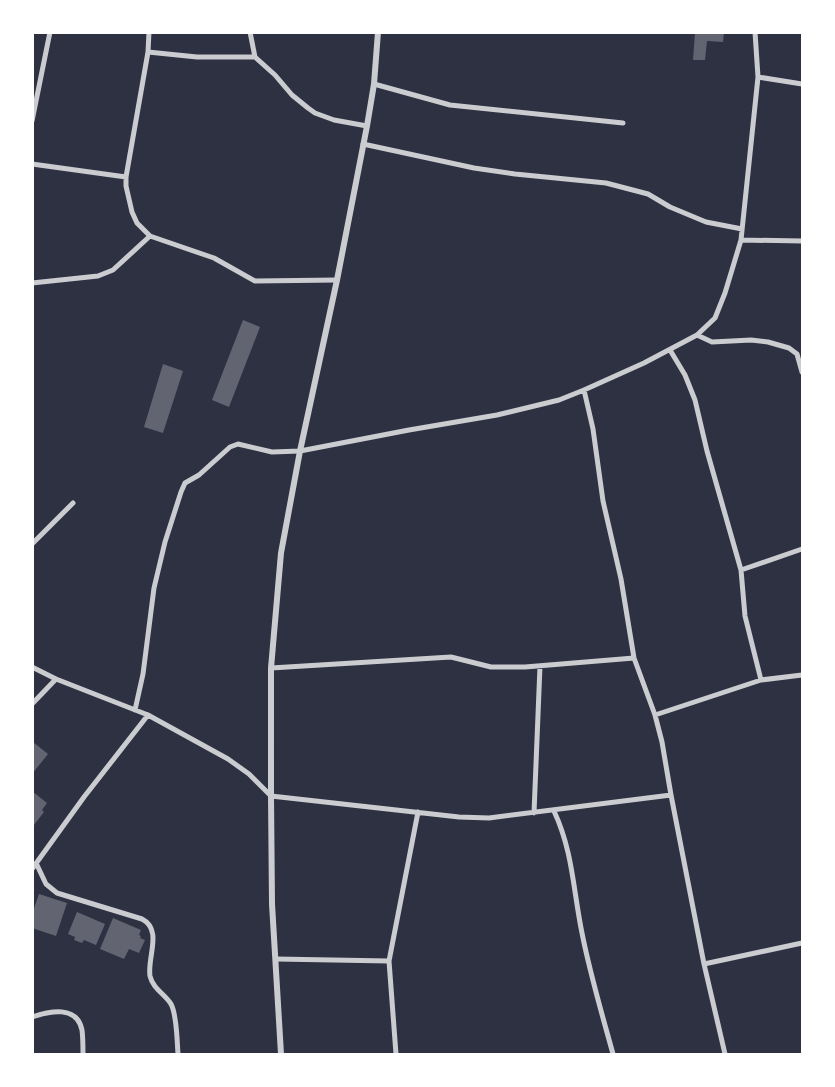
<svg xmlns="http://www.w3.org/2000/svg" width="835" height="1087" viewBox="0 0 835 1087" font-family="Barlow,sans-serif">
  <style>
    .building { fill: #626471 }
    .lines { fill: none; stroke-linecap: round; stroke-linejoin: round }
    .minor { stroke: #caccd0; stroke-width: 5 }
    .tertiary { stroke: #caccd0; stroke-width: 6 }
  </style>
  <rect width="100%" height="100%" fill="#2d3142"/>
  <!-- building -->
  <path class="building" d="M 695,32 L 724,32 L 723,42 L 707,41 L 705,60 L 693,60 Z
    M 243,320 L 260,327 L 229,407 L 212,400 Z
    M 163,364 L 183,371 L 163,433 L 144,427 Z
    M 33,742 L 48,754 L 32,774 L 32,744 Z
    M 32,791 L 47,803 L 42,810 L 44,812 L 34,825 Z
    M 39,894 L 67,903 L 56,936 L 32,928 L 32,914 Z
    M 77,912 L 105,924 L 96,945 L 84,940 L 82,943 L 74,940 L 75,937 L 68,934 Z
    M 113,918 L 141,930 L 139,935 L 141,936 L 140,938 L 145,940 L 139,953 L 129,949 L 124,959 L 100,949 Z"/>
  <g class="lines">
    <!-- minor -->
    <path class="minor" d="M 149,32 L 148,52 L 126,177 L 126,186 L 132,212 L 137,223 L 150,236 L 214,258 L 255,281 L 337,280
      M 250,32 L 255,57 L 275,75 L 292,95 L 308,108 L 315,113 L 334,120 L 367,126
      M 148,52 L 197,57 L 255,57
      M 758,77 L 802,84
      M 374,84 L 450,105 L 623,123
      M 32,121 L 50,32
      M 363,144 L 474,168 L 515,174 L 606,183 L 648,194 L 670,207 L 706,222 L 742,229
      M 32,164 L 126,177
      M 741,240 L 758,77 L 755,32
      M 32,283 L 98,276 L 113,270 L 150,236
      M 697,335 L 712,342 L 751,340 L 768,342 L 789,348 L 797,354 L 802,372
      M 670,350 L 685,375 L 695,400 L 707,451 L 741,570 L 745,616 L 761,680
      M 584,390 L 593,429 L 603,501 L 621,579 L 634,658 L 655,715 L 662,742 L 671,795
      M 32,544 L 73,503
      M 741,570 L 802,549
      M 32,667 L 56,679 L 148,715 L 228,759 L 249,774 L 271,796 L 459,817 L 489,818 L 671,795 L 704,964 L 725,1054
      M 271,668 L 451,657 L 491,667 L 525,667 L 634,658
      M 32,704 L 56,679
      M 135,710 L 143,674 L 154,588 L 165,542 L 181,492 L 185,483 L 199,475 L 230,447 L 238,444 L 272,452 L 300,451 L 409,430 L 497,415 L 559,400 L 584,390 L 644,363 L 697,335 L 715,318 L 725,293 L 741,240 L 802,241
      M 655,715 L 761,680 L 802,675
      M 554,811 C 573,852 573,889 582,933 C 590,974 602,1014 613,1054
      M 534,813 L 540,666
      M 37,865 L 46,884 L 57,893 L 142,919 C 163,930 147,957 150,976 C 153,989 165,994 171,1004 C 177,1015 177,1041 178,1054
      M 32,869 L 84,797 L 148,715
      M 276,959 L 389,961 L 396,1054
      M 389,961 L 418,812
      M 704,964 L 802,943
      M 32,1017 C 50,1011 77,1005 82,1030 C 83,1038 83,1047 83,1054"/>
    <!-- tertiary -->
    <path class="tertiary" d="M 281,1054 L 272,904 L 271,796 L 271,668 L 281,553 L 300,451 L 337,280 L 367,126 L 374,84 L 378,32"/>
  </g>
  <!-- border -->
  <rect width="835" height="1087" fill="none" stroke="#ffffff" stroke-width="68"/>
</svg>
